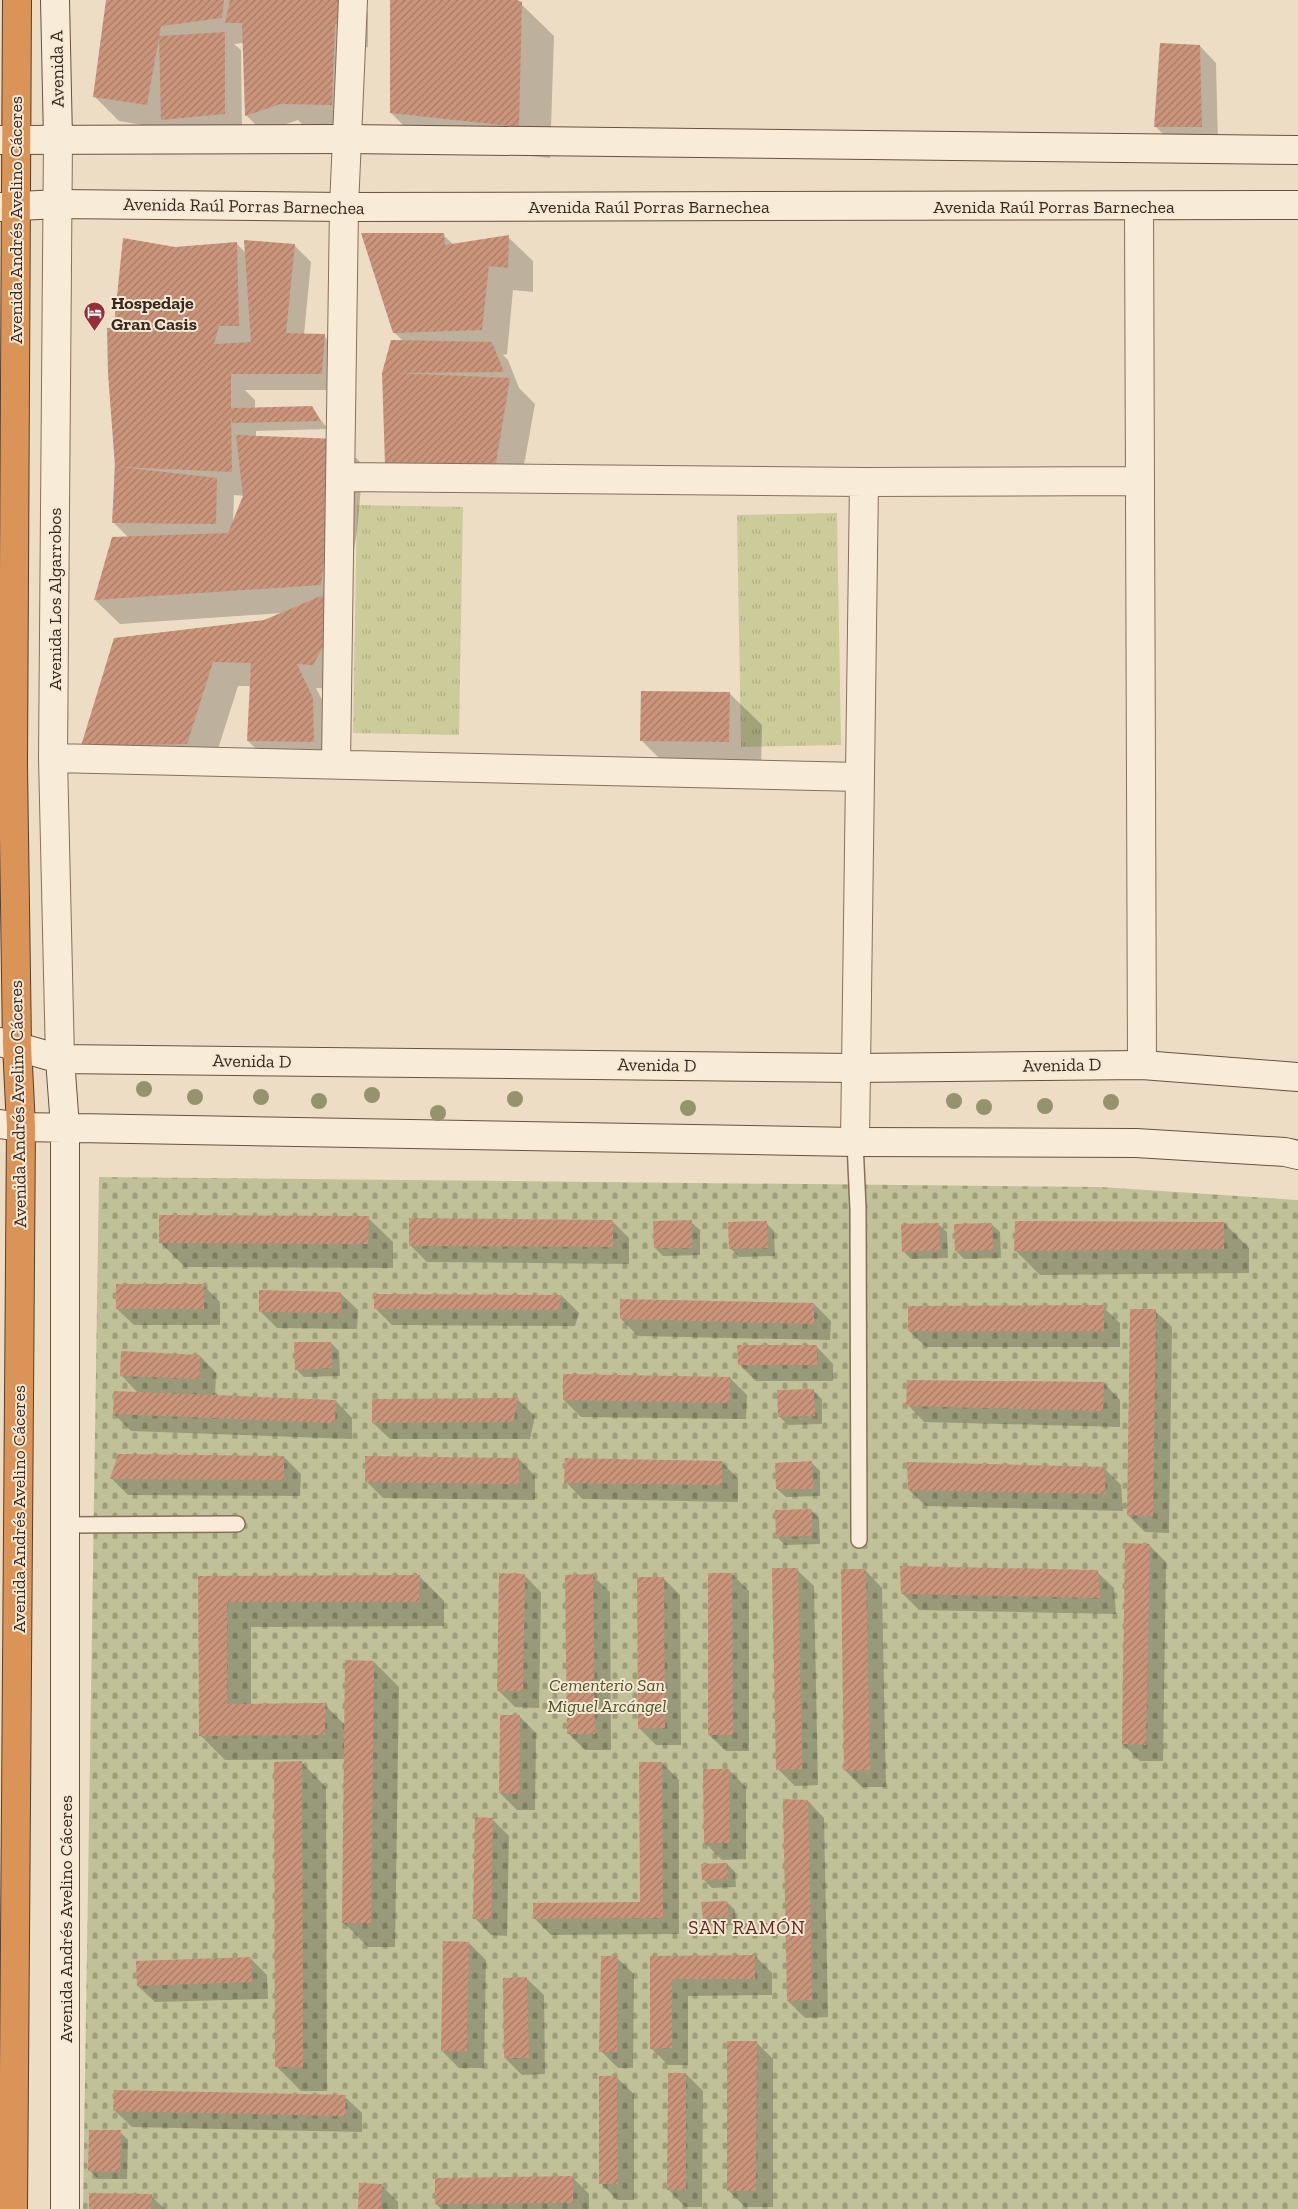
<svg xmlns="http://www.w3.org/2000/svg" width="1298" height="2209" viewBox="0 0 1298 2209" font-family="'Zilla Slab',serif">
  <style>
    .grass { fill: url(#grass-tufts) }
    .cemetery { fill: url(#cemetery-stones) }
    .shadow { fill: #0003; fill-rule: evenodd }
    .building { fill: url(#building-hatch) }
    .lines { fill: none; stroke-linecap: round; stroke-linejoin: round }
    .lane-casing { stroke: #886f5b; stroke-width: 18 }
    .street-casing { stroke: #886f5b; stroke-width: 30 }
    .secondary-casing { stroke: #6a503f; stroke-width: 30 }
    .highway-casing { stroke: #563e2f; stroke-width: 30 }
    .lane { stroke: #f8ecd8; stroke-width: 15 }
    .street { stroke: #f8ecd8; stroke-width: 28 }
    .secondary { stroke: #f8ecd8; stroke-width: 28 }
    .highway { stroke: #db9458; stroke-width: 28 }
    .tree { fill: #95926e }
    .labels { text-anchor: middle; stroke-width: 4; stroke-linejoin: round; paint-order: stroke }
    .street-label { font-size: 18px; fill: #39291f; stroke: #f5e8d5 }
    .poi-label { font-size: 18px; font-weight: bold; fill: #39291f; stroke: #f5e8d5; text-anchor: start }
    .park-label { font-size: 18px; font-style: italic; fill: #4d5526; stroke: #f5e8d5 }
    .neighbourhood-label { font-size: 19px; letter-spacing: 1px; fill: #64271f; stroke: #f5e8d5 }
  </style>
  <defs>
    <pattern id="grass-tufts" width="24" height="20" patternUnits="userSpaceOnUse" patternTransform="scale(1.25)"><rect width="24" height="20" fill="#cbcc99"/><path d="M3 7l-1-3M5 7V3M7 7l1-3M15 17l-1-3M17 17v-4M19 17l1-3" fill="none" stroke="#afaf83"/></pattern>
    <pattern id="cemetery-stones" width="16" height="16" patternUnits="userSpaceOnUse" patternTransform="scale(1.25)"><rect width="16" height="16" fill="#c0c198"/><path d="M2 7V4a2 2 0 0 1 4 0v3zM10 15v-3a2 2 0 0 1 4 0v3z" fill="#9d9d7b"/></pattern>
    <pattern id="building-hatch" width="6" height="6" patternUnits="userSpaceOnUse" patternTransform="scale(1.25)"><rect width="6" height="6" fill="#cb957c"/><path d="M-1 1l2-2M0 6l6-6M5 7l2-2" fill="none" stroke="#a67a65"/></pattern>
  </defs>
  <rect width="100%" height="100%" fill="#edddc5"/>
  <!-- grass -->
  <path class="grass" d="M 357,505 L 463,507 L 459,735 L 353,733 Z
    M 837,513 L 841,745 L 741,747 L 737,515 Z"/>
  <!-- cemetery -->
  <path class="cemetery" d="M 99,1177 L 1100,1187 L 1298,1200 L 1298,2209 L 83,2209 Z"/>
  <!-- shadow -->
  <path class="shadow" d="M 107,0 L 356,0 L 368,12 L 368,47 L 360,49 L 357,130 L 306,128 L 298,120 L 263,132 L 246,115 L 244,43 L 234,44 L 241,50 L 242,131 L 172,130 L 119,121 L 94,96 Z
    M 391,0 L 514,0 L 521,4 L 554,36 L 550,158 L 423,145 L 391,113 Z
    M 1200,46 L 1216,63 L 1218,143 L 1172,143 L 1155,126 Z
    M 443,235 L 454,245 L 508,237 L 533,261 L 533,292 L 513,290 L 507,354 L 503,355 L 508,360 L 519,388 L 535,404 L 520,487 L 387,464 L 383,373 L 403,341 L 394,332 Z
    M 237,244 L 246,253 L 294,245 L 311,262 L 304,335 L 324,336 L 341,352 L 338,390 L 245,390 L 255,400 L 255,409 L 311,408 L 328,429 L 256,431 L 256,437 L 338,440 L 363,465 L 357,531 L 345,609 L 338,689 L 316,688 L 330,715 L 330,758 L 265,758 L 248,741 L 251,686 L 238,686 L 212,768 L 83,746 L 264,621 L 282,613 L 120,624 L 95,600 L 129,538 L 113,522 L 119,329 L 115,325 L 175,248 ZM 234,495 L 245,496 L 233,524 Z
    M 729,693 L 762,725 L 761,774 L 674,773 L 642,741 Z
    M 368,1218 L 393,1242 L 393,1268 L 185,1267 L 160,1242 Z
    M 612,1221 L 629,1238 L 629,1264 L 427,1262 L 410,1245 Z
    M 691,1222 L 700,1230 L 700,1255 L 663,1256 L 655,1248 Z
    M 766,1223 L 774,1231 L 775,1256 L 739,1257 L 731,1249 Z
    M 1224,1223 L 1249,1248 L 1249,1273 L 1040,1275 L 1015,1250 Z
    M 938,1224 L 947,1232 L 948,1258 L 911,1259 L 903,1251 Z
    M 991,1224 L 1000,1232 L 1001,1258 L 964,1259 L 956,1251 Z
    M 203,1285 L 220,1302 L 220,1325 L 134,1325 L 117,1309 Z
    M 341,1294 L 358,1310 L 357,1329 L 277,1328 L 260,1311 Z
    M 375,1295 L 562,1296 L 579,1313 L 575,1326 L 392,1325 L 375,1308 Z
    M 814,1304 L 831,1321 L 830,1340 L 638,1336 L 621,1319 Z
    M 1103,1307 L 1120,1323 L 1120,1347 L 926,1347 L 909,1331 Z
    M 1155,1311 L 1172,1327 L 1169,1533 L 1145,1532 L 1128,1515 Z
    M 331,1343 L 339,1351 L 340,1376 L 304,1377 L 296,1369 Z
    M 817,1347 L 833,1364 L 833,1381 L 756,1381 L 739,1364 Z
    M 200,1356 L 216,1373 L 215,1397 L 336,1401 L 352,1418 L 352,1439 L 131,1431 L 114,1414 L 139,1394 L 121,1375 Z
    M 730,1378 L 747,1395 L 746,1419 L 581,1417 L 564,1400 Z
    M 1104,1383 L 1120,1400 L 1120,1427 L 924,1422 L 908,1405 Z
    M 813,1391 L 822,1399 L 822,1424 L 788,1425 L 780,1417 Z
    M 518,1400 L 535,1416 L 530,1439 L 390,1439 L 373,1423 Z
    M 284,1457 L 301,1474 L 300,1496 L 128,1495 L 112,1479 Z
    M 519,1459 L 535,1476 L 535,1500 L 383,1498 L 366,1481 Z
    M 722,1462 L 738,1479 L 738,1502 L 582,1499 L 566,1482 Z
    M 812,1463 L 820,1471 L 820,1496 L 786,1497 L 777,1489 Z
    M 1104,1468 L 1121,1485 L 1123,1511 L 926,1506 L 909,1490 Z
    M 811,1510 L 819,1518 L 820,1544 L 785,1545 L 777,1537 Z
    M 1149,1545 L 1166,1562 L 1163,1761 L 1140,1761 L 1123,1744 Z
    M 797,1570 L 814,1586 L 818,1785 L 795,1786 L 778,1769 Z
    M 866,1571 L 882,1588 L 886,1787 L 862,1787 L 846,1771 Z
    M 1097,1572 L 1114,1588 L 1116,1614 L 919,1610 L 902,1593 Z
    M 732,1574 L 749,1591 L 749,1751 L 726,1751 L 709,1735 Z
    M 524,1575 L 541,1592 L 539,1708 L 515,1707 L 498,1690 Z
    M 419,1576 L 444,1601 L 444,1626 L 251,1627 L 251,1705 L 324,1704 L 346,1726 L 374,1662 L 399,1687 L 395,1947 L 368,1947 L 343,1922 L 345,1759 L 225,1760 L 200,1735 L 199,1578 Z
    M 593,1576 L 610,1592 L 611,1750 L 585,1750 L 568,1733 Z
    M 663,1578 L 680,1595 L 681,1745 L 656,1745 L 639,1728 Z
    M 519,1716 L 536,1733 L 535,1810 L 517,1810 L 500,1793 Z
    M 301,1762 L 326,1787 L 327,2091 L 301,2091 L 276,2066 Z
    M 662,1763 L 679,1780 L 679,1934 L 551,1935 L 534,1918 L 641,1904 Z
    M 729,1770 L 746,1787 L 746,1859 L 722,1860 L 705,1843 Z
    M 808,1801 L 824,1818 L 828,2017 L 805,2018 L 788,2001 Z
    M 492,1819 L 509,1836 L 507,1936 L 491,1935 L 475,1918 Z
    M 727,1864 L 735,1872 L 736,1887 L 712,1888 L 704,1880 Z
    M 727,1902 L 735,1910 L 736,1925 L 712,1926 L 704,1918 Z
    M 469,1943 L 486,1960 L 484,2068 L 459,2068 L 442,2051 Z
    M 755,1956 L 772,1973 L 772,1995 L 688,1996 L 688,2065 L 668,2065 L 651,2048 L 651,1957 Z
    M 250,1958 L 267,1975 L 268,1999 L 155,2002 L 138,1986 Z
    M 617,1958 L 634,1974 L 633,2068 L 618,2068 L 601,2051 Z
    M 527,1979 L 544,1995 L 545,2074 L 522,2075 L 505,2058 Z
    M 757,2043 L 773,2059 L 773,2207 L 745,2207 L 728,2190 Z
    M 686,2074 L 703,2091 L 702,2207 L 685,2207 L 669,2190 Z
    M 617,2078 L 634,2094 L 634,2200 L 617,2200 L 601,2183 Z
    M 345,2097 L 362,2113 L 362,2132 L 132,2127 L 115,2111 Z
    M 120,2132 L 128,2140 L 127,2179 L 98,2179 L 90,2171 Z
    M 572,2177 L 589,2194 L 589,2209 L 441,2209 L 436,2204 Z
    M 381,2185 L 398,2202 L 398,2209 L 360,2209 Z
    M 151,2196 L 165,2209 L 90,2209 Z"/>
  <!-- building -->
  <path class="building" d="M 106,0 L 224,0 L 222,18 L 161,26 L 147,105 L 93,97 Z
    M 230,0 L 343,0 L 343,22 L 335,24 L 332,105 L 280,104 L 245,116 L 242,23 L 225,23 Z
    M 390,0 L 517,0 L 522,2 L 519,127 L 390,113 Z
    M 225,32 L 225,114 L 161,120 L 159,36 Z
    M 1160,43 L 1200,45 L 1202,127 L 1154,127 Z
    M 361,233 L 444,233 L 445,245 L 509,235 L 508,268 L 489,266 L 482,330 L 393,333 Z
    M 123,238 L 175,247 L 237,242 L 239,326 L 219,326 L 214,344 L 251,342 L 244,240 L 295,244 L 286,333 L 325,334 L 322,374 L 231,374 L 231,408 L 312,406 L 321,421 L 232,423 L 231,416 L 232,472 L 121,467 L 217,478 L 216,524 L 112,523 L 115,466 L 108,374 L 107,328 L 192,326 L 114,325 Z
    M 391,340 L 492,342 L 504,372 L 396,373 L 510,378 L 496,463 L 385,464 L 382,373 Z
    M 236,435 L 339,439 L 333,505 L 321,585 L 94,600 L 112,537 L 228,533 L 243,496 Z
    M 326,594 L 324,645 L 313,665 L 297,664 L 313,698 L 314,742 L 247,741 L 251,663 L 213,662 L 187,744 L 81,746 L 114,638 L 264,620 Z
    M 641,691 L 730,692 L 729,742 L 640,741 Z
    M 159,1215 L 369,1216 L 368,1244 L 159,1243 Z
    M 409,1218 L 613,1220 L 613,1247 L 409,1246 Z
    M 692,1220 L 692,1248 L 654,1248 L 653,1221 Z
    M 767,1221 L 768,1248 L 729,1249 L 728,1222 Z
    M 1015,1221 L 1224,1222 L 1224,1249 L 1014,1251 Z
    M 939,1223 L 940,1250 L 902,1252 L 901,1224 Z
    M 992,1223 L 993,1250 L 955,1251 L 954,1224 Z
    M 116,1284 L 204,1284 L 204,1309 L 116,1309 Z
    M 259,1290 L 341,1292 L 341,1313 L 259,1312 Z
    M 374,1294 L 562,1295 L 558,1310 L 374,1309 Z
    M 620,1299 L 814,1303 L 814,1324 L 620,1319 Z
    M 1104,1305 L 1104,1331 L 908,1331 L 908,1306 Z
    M 1130,1309 L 1156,1309 L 1153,1516 L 1127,1515 Z
    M 294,1342 L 331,1342 L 332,1368 L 295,1370 Z
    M 737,1345 L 817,1345 L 817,1365 L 738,1365 Z
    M 121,1351 L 200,1355 L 199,1379 L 120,1376 Z
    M 563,1374 L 730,1377 L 730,1403 L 563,1400 Z
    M 907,1380 L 1104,1382 L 1103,1411 L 906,1406 Z
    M 814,1389 L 815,1416 L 778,1417 L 777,1390 Z
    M 114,1391 L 336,1400 L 335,1423 L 113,1414 Z
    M 519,1398 L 513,1422 L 372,1423 L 372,1399 Z
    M 118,1454 L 284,1456 L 284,1480 L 110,1479 Z
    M 365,1456 L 519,1458 L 519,1484 L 365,1482 Z
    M 565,1458 L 722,1461 L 722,1485 L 564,1483 Z
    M 812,1461 L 813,1489 L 776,1489 L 775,1463 Z
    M 907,1462 L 1104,1467 L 1106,1494 L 908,1490 Z
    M 812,1509 L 812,1536 L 776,1537 L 775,1510 Z
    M 1125,1543 L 1150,1544 L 1146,1745 L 1122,1744 Z
    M 900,1566 L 1098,1570 L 1100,1598 L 901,1594 Z
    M 772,1568 L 798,1568 L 802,1769 L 776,1770 Z
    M 841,1569 L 866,1569 L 870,1770 L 844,1771 Z
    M 499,1573 L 525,1574 L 523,1691 L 497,1691 Z
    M 708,1573 L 732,1573 L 733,1735 L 708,1735 Z
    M 593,1574 L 595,1734 L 567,1734 L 565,1575 Z
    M 420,1575 L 419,1602 L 227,1602 L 227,1704 L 325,1703 L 325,1735 L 199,1736 L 198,1576 Z
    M 637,1577 L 664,1577 L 665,1728 L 638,1729 Z
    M 345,1660 L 374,1661 L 371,1923 L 342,1923 Z
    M 500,1715 L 520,1715 L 519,1794 L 499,1793 Z
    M 302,1761 L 303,2067 L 275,2067 L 274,1762 Z
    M 639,1762 L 662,1762 L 663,1918 L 533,1919 L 533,1903 L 640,1902 Z
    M 703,1769 L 729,1769 L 730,1843 L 704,1843 Z
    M 783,1799 L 808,1800 L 812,2000 L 787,2001 Z
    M 475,1817 L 493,1818 L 491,1919 L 473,1919 Z
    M 727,1863 L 728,1879 L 702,1880 L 701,1864 Z
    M 727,1901 L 729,1917 L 703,1919 L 701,1902 Z
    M 443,1941 L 469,1942 L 467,2051 L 441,2051 Z
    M 755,1955 L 755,1979 L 672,1979 L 672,2048 L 650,2049 L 650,1956 Z
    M 601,1956 L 618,1956 L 617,2052 L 599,2052 Z
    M 251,1957 L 252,1982 L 137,1986 L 136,1961 Z
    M 527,1977 L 529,2058 L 504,2058 L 503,1978 Z
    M 727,2041 L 757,2041 L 756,2191 L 727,2191 Z
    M 668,2073 L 686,2073 L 686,2190 L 667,2190 Z
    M 599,2076 L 617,2076 L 618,2184 L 599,2184 Z
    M 114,2090 L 346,2095 L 345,2116 L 113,2111 Z
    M 89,2130 L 121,2130 L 120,2172 L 88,2171 Z
    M 573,2176 L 573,2203 L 435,2204 L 435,2178 Z
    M 359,2183 L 382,2184 L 381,2209 L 358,2209 Z
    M 89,2193 L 152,2194 L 151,2209 L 89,2209 Z"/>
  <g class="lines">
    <defs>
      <path id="lane" d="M 855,1142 L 858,1209 L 859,1540
        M 66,1525 L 237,1524"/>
      <path id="street" d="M 58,139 L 53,758 L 60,1059
        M 1139,207 L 1142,1065
        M 341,477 L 864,482 L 1139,481
        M 53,758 L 859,777
        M 336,764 L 344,207 L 353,0
        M 855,1142 L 864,482"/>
      <path id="secondary" d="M 55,0 L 58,139
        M 0,140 L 346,139 L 1298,150
        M 0,207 L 58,204 L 344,207 L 1298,205
        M 0,1042 L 60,1059 L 855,1068 L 1142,1065 L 1298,1077
        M 60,1059 L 65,1127 L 65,2209
        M 0,1124 L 21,1127 L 855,1142 L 1136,1143 L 1285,1152 L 1298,1155"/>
      <path id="highway" d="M 13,2209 L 21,1127 L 17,1045 L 13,766 L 17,0"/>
    </defs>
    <!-- lane casing -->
    <use href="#lane" class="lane-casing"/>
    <!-- street casing -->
    <use href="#street" class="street-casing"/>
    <!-- secondary casing -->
    <use href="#secondary" class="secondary-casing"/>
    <!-- highway casing -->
    <use href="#highway" class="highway-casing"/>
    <!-- lane -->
    <use href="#lane" class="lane"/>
    <!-- street -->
    <use href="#street" class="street"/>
    <!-- secondary -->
    <use href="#secondary" class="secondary"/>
    <!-- highway -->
    <use href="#highway" class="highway"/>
  </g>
  <!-- trees -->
  <g class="tree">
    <circle cx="144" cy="1089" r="8"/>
    <circle cx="372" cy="1095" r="8"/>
    <circle cx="195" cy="1097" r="8"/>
    <circle cx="261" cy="1097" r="8"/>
    <circle cx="515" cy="1099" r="8"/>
    <circle cx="319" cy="1101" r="8"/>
    <circle cx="954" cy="1101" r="8"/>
    <circle cx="1111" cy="1102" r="8"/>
    <circle cx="1045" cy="1106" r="8"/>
    <circle cx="984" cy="1107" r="8"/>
    <circle cx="688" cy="1108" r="8"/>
    <circle cx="438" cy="1113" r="8"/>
  </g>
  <!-- icons -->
  <defs>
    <symbol id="hotel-pin" viewBox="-11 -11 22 30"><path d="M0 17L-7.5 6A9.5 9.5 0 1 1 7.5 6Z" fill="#962d38" stroke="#f5e8d5"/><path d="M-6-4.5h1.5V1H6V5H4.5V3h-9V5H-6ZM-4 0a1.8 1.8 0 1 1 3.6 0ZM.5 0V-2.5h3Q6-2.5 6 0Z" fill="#fff"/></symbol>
  </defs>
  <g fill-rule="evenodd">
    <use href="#hotel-pin" x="82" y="300" width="25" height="34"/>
  </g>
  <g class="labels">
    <!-- street labels -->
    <g class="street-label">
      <text transform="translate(57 69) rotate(-91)" y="6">Avenida A</text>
      <text transform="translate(244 206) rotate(1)" y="6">Avenida Raúl Porras Barnechea</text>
      <text x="649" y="213">Avenida Raúl Porras Barnechea</text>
      <text x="1054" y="213">Avenida Raúl Porras Barnechea</text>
      <text transform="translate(16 220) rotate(-90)" y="6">Avenida Andrés Avelino Cáceres</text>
      <text transform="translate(55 599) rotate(-90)" y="6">Avenida Los Algarrobos</text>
      <text transform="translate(252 1061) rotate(1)" y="6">Avenida D</text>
      <text transform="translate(657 1065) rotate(1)" y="6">Avenida D</text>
      <text transform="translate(1062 1065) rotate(-1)" y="6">Avenida D</text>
      <text transform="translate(18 1104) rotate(-91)" y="6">Avenida Andrés Avelino Cáceres</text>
      <text transform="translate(19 1509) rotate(-90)" y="6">Avenida Andrés Avelino Cáceres</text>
      <text transform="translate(66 1919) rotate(-90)" y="6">Avenida Andrés Avelino Cáceres</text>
    </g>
    <!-- poi labels -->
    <g class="poi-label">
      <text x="111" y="309">Hospedaje<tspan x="111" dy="21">Gran Casis</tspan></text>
    </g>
    <!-- park labels -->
    <g class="park-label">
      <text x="607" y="1691">Cementerio San<tspan x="607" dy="21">Miguel Arcángel</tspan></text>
    </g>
    <!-- neighbourhood labels -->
    <g class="neighbourhood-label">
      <text x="747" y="1934">SAN RAMÓN</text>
    </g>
  </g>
</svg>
